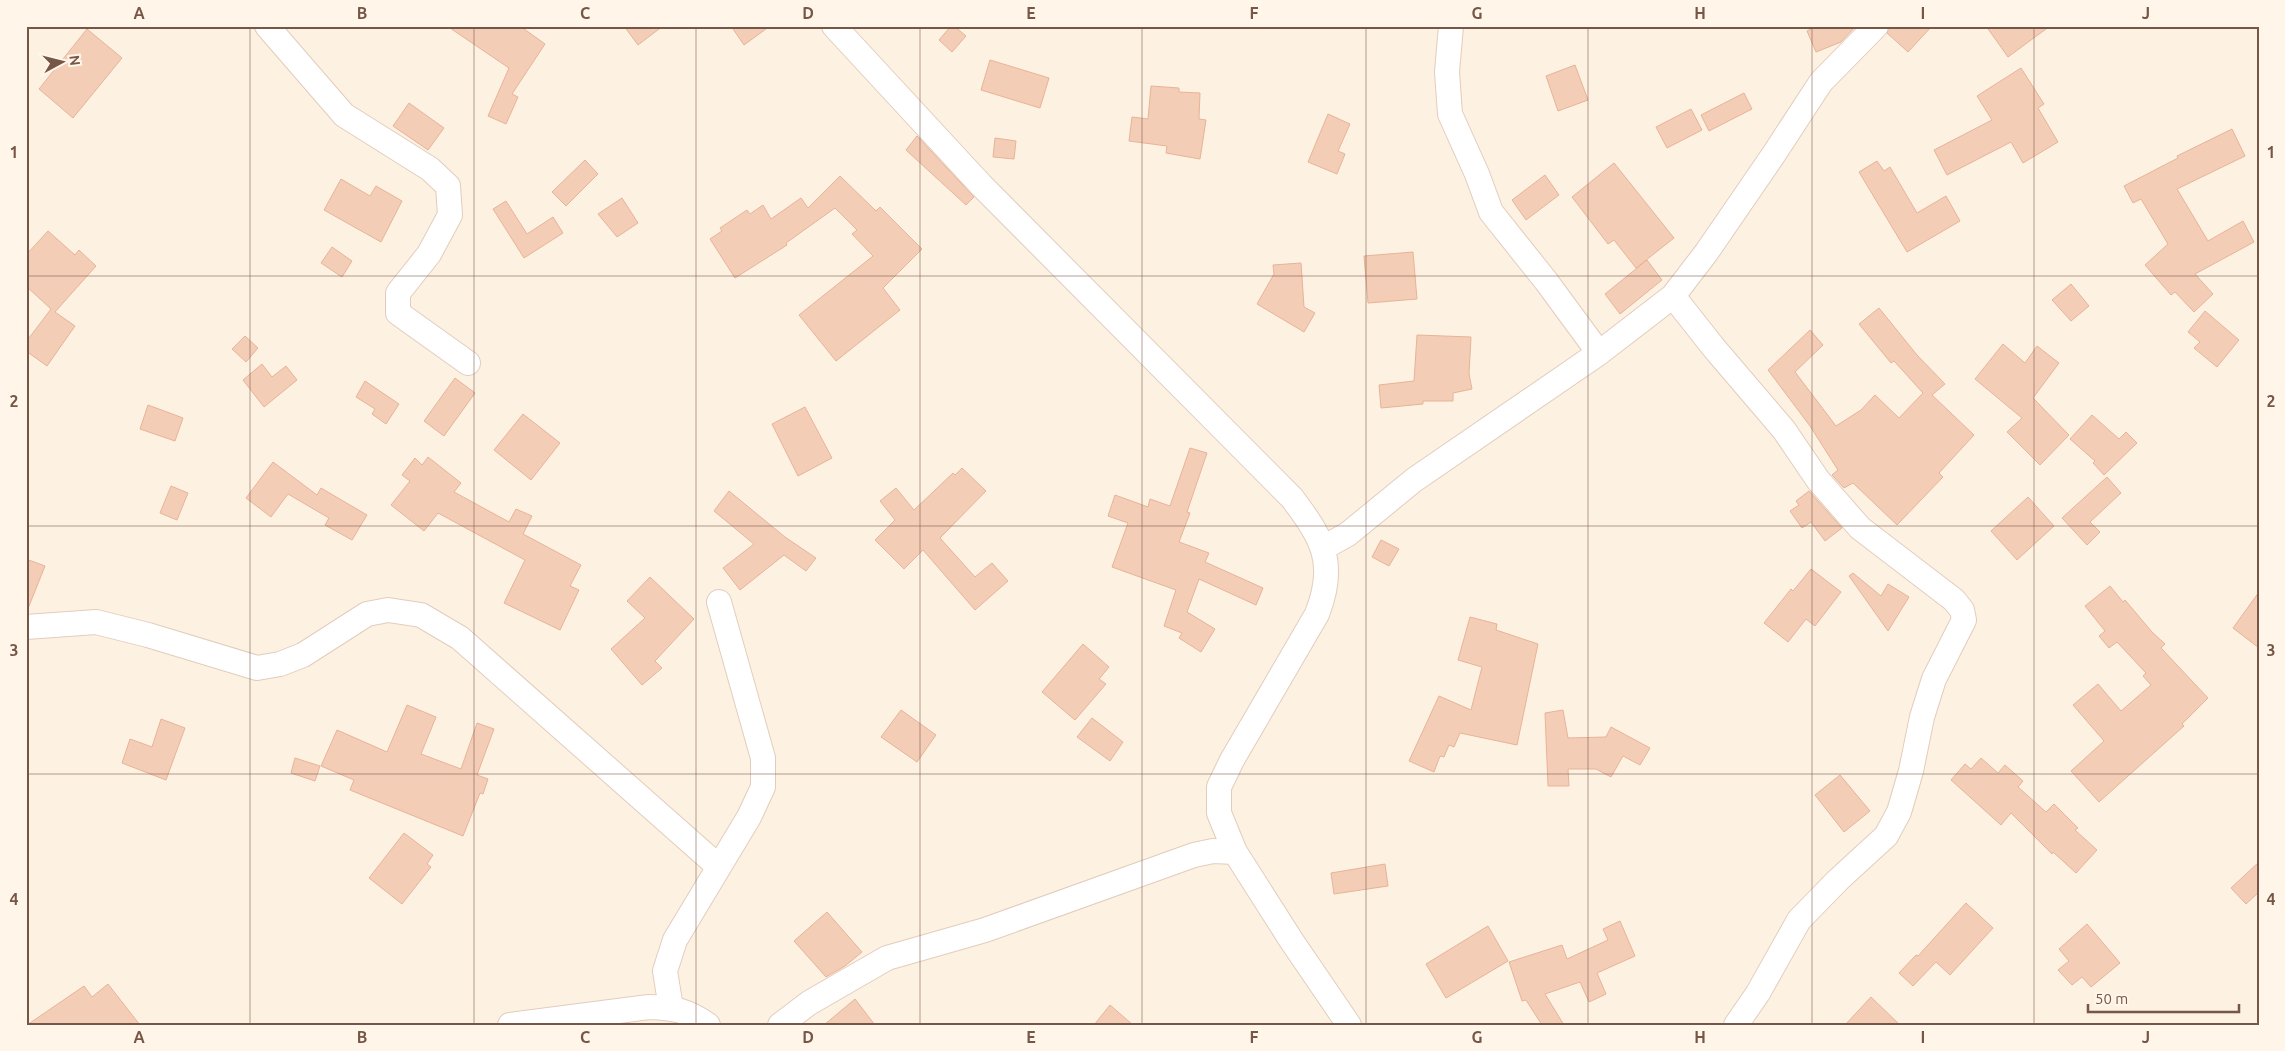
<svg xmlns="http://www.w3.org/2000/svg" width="2285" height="1051" viewBox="0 0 2285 1051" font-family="Ubuntu,sans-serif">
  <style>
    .building { fill: #f4cdb7; stroke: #e8b397 }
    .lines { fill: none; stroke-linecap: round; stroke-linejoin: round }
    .minor-casing { stroke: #e2cdbd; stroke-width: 26 }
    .minor { stroke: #fff; stroke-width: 24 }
    .grid { fill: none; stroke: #765647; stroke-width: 1; stroke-opacity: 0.55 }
    .neatline { fill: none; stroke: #765647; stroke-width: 2 }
    .grid-label { font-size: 16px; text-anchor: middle; font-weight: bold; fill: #765647 }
  </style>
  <rect width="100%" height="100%" fill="#fdf1e1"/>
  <!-- building -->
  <path class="building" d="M 447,26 L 520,26 L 545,44 L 512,94 L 518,97 L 506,124 L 488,116 L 509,68 Z
    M 624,26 L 663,26 L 638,45 Z
    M 731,26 L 770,26 L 744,45 Z
    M 951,26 L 954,26 L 966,36 L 952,52 L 939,40 Z
    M 1817,26 L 1856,26 L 1841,42 L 1816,52 L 1807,31 Z
    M 1889,26 L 1932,26 L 1908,52 L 1887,33 Z
    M 1986,26 L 2050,26 L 2008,57 Z
    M 87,29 L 122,58 L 73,118 L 39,89 Z
    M 990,60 L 1049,78 L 1040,108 L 981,90 Z
    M 1575,65 L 1588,100 L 1558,111 L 1546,76 Z
    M 2021,68 L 2044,104 L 2038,108 L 2058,142 L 2023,163 L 2011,142 L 1947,175 L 1934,150 L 1992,120 L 1977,96 Z
    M 1151,86 L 1179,88 L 1179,92 L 1200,93 L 1199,119 L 1206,120 L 1200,159 L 1166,153 L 1167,146 L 1129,141 L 1132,117 L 1148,119 Z
    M 1744,93 L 1752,109 L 1709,131 L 1701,115 Z
    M 409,103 L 444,128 L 428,150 L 393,126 Z
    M 1691,109 L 1702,130 L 1667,148 L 1656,127 Z
    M 1328,114 L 1350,124 L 1338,151 L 1345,154 L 1337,174 L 1308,162 Z
    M 2232,129 L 2245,156 L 2177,189 L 2208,241 L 2243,221 L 2254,242 L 2195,274 L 2213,294 L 2194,312 L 2175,292 L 2171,295 L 2145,265 L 2168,244 L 2141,199 L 2133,203 L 2124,186 L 2178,158 L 2177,156 Z
    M 917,136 L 974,197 L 966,205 L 906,150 Z
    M 995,138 L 1016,141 L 1014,159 L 993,157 Z
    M 585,160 L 598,174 L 566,206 L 552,192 Z
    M 1877,161 L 1884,171 L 1890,167 L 1917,213 L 1946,196 L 1960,221 L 1907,252 L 1859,172 Z
    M 1614,163 L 1674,238 L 1636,268 L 1614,240 L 1608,244 L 1572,197 Z
    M 1545,175 L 1559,195 L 1526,220 L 1512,200 Z
    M 840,176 L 876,211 L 880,207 L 922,249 L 883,288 L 900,310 L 836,361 L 799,315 L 873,256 L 852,234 L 857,230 L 835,208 L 786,243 L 787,245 L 735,278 L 710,239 L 722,231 L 720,228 L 747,210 L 750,214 L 763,205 L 771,219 L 801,198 L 808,208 Z
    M 341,179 L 370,196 L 376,186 L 402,201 L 381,242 L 324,210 Z
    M 622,198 L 638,223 L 617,237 L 598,214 Z
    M 506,201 L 527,234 L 553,217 L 563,233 L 524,258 L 493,209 Z
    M 48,231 L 75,255 L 79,250 L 96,266 L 55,312 L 75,326 L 47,366 L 26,351 L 26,342 L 51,309 L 26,286 L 26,255 Z
    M 332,247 L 352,261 L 342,277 L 321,263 Z
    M 1413,252 L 1417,299 L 1368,303 L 1364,256 Z
    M 1647,260 L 1662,280 L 1620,314 L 1605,294 Z
    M 1301,263 L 1304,307 L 1315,313 L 1304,332 L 1257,304 L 1274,274 L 1273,265 Z
    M 2071,284 L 2089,306 L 2071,321 L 2052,300 Z
    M 1879,308 L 1917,355 L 1945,384 L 1932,395 L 1974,435 L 1939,473 L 1943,477 L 1897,525 L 1853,483 L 1844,488 L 1832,475 L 1838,470 L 1810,426 L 1768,370 L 1810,330 L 1823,345 L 1795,372 L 1836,426 L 1861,410 L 1875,395 L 1899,418 L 1923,393 L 1894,361 L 1891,363 L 1859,324 Z
    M 2205,311 L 2239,340 L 2217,367 L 2194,348 L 2200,342 L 2188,332 Z
    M 1417,335 L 1471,337 L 1469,374 L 1472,389 L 1453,393 L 1453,401 L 1423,401 L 1423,404 L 1381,408 L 1379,385 L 1414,381 Z
    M 245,336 L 258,348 L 246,362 L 232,349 Z
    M 2003,344 L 2025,363 L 2037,346 L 2059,363 L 2033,398 L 2069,435 L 2040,465 L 2007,432 L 2022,418 L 1975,379 Z
    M 262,364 L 272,377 L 286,366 L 297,380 L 264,407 L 243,380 Z
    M 455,378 L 475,393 L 444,436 L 424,421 Z
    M 365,381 L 399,404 L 386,424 L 372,414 L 375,409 L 356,397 Z
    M 148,405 L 183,418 L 175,441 L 140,429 Z
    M 805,407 L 832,458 L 798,476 L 772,424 Z
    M 523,414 L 560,443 L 531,480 L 494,450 Z
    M 2092,415 L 2119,439 L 2126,432 L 2137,443 L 2104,475 L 2093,463 L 2095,461 L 2070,439 Z
    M 1190,448 L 1207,453 L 1187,512 L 1190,513 L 1179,542 L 1209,553 L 1205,562 L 1263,588 L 1256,605 L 1199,579 L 1187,612 L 1215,629 L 1201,652 L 1179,638 L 1182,633 L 1164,626 L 1176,590 L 1112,567 L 1128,523 L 1108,516 L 1115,495 L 1148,507 L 1150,499 L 1170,506 Z
    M 428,457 L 461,483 L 454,492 L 509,522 L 516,509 L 532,516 L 523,534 L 581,565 L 570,586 L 579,590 L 560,630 L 504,603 L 525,560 L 438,513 L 424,531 L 391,505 L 410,481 L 402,475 L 415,458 L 422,465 Z
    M 273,462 L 317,495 L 321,488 L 367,515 L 352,540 L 325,525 L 329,518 L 288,494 L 271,517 L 246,498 Z
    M 962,468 L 986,491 L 940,538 L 975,577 L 992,563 L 1008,581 L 975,610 L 923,550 L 904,569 L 875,540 L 895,520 L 880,501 L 896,488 L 914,510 L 953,473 L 955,475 Z
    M 2107,477 L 2121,493 L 2090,522 L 2100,532 L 2087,545 L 2062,518 Z
    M 171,486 L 188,493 L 177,520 L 160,513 Z
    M 729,491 L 785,537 L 816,558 L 806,571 L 784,555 L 740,590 L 723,568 L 754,544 L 714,511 Z
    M 1809,491 L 1842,528 L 1825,541 L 1811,522 L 1802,528 L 1790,511 L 1799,505 L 1796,501 Z
    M 2028,497 L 2054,526 L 2017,560 L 1991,531 Z
    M 1381,540 L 1399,549 L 1389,566 L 1372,557 Z
    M 26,559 L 45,566 L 27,611 L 26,611 Z
    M 1811,569 L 1841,592 L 1815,626 L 1806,619 L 1788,642 L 1764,623 L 1791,589 L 1793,591 Z
    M 1853,573 L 1881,596 L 1888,584 L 1909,597 L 1888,631 L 1849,576 Z
    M 650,577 L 694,619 L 655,661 L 662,668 L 642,685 L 611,649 L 645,618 L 627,601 Z
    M 2110,586 L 2123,602 L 2125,600 L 2152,632 L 2165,644 L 2161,648 L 2208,698 L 2182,724 L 2184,726 L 2099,802 L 2071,771 L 2104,741 L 2073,705 L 2098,684 L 2121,711 L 2151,685 L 2143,676 L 2146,673 L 2117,642 L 2109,648 L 2099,636 L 2105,631 L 2085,606 Z
    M 2259,592 L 2259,648 L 2233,628 Z
    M 1470,617 L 1497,624 L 1496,630 L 1538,644 L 1517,745 L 1460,733 L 1454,747 L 1449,745 L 1444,757 L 1440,756 L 1434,772 L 1409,761 L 1439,696 L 1471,710 L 1482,667 L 1458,660 Z
    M 1083,644 L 1109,667 L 1099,679 L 1106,684 L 1075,720 L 1042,692 Z
    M 407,705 L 436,717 L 421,754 L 461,769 L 477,723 L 494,729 L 477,775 L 488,779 L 483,794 L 480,793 L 463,836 L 350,790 L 354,780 L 321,766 L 337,730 L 387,752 Z
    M 901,710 L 936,735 L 917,762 L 881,737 Z
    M 1563,710 L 1568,738 L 1606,737 L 1611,727 L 1650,748 L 1640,765 L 1623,756 L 1611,777 L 1596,769 L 1568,769 L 1569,786 L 1548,786 L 1545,713 Z
    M 1092,718 L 1123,742 L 1110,761 L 1077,737 Z
    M 161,719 L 185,728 L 166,780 L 122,763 L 130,739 L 152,747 Z
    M 295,758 L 320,766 L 315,781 L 291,773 Z
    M 1981,758 L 1998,773 L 2005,765 L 2023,781 L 2018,787 L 2046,812 L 2054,804 L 2078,828 L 2075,830 L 2097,850 L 2076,873 L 2053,852 L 2052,854 L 2011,813 L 2001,825 L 1951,780 L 1965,764 L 1971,769 Z
    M 1840,775 L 1870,811 L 1844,832 L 1815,795 Z
    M 404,833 L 433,855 L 427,864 L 431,867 L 402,904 L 369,878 Z
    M 2259,862 L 2259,892 L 2246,904 L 2231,888 Z
    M 1385,864 L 1388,886 L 1334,894 L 1331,873 Z
    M 1966,903 L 1993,928 L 1950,975 L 1936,962 L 1913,986 L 1899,973 L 1916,955 L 1918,956 Z
    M 827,912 L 862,952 L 845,966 L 826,977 L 794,941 Z
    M 1620,921 L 1635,956 L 1597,973 L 1606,994 L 1589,1002 L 1580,982 L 1545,994 L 1564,1025 L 1542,1025 L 1526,1000 L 1522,1001 L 1509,962 L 1562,945 L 1567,959 L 1608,940 L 1603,929 Z
    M 2087,924 L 2120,963 L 2091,987 L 2082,977 L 2072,985 L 2058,970 L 2069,961 L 2059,949 Z
    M 1488,926 L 1508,961 L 1446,998 L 1426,964 Z
    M 108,984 L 140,1025 L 27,1025 L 84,986 L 92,997 Z
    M 1871,997 L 1900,1025 L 1845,1025 Z
    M 855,999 L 875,1025 L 824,1025 Z
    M 1110,1005 L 1133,1025 L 1094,1025 Z"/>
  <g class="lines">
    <defs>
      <path id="minor" d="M 267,26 L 344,115 L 430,169 L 448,186 L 450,215 L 429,254 L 398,293 L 398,313 L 468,363
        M 834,26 L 981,185 L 1292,498 C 1323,539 1337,563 1317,614 L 1232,760 L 1219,787 L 1219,813 L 1235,852 L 1291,940 L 1349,1025
        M 1451,26 L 1447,72 L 1450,114 L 1477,174 L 1491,212 L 1546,281 L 1599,353
        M 1673,296 L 1714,348 L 1784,430 L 1818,480 L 1860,528 L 1954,600 L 1962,610 L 1964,620 L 1934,679 L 1922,717 L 1911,771 L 1899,812 L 1886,836 L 1838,880 L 1799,920 L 1758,993 L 1736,1025
        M 1323,548 L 1348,534 L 1414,480 L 1599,353 L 1673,296 L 1706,253 L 1774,154 L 1821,82 L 1876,26
        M 26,627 L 96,622 L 148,635 L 257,668 L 280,664 L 303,655 L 367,614 L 388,610 L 421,615 L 460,638 L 719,867
        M 671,1008 L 665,971 L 675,940 L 749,817 L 763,787 L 763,758 L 719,602
        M 510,1025 L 649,1007 C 674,1008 687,1010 708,1025
        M 780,1025 L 809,1003 L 887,958 L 985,930 L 1194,855 L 1213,851 L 1235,852"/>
    </defs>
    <!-- minor casing -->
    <use href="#minor" class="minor-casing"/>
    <!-- minor -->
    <use href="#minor" class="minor"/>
  </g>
  <!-- grid -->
  <path class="grid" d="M 250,26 L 250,1025M 474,26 L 474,1025M 696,26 L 696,1025M 920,26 L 920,1025M 1142,26 L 1142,1025M 1366,26 L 1366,1025M 1588,26 L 1588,1025M 1812,26 L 1812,1025M 2034,26 L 2034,1025M 26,276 L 2259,276M 26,526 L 2259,526M 26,774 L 2259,774"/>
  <!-- border -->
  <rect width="2285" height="1051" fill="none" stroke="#fff5e9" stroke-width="55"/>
  <!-- north arrow -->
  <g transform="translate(62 62) rotate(83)" stroke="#fff5e9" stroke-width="4" paint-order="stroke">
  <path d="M0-4L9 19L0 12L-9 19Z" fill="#765647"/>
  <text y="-8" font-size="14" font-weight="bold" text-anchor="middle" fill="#765647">N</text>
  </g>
  <!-- scale -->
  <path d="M2088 1004v8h151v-8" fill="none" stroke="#765647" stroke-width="2.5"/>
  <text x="2095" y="1004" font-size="15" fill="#765647" stroke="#fff5e9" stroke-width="4" paint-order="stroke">50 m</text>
  <rect x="28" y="28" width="2230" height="996" class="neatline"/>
  <g class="grid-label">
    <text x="139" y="19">A</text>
    <text x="362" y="19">B</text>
    <text x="585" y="19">C</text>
    <text x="808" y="19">D</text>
    <text x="1031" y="19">E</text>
    <text x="1254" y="19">F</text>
    <text x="1477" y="19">G</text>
    <text x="1700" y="19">H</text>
    <text x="1923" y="19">I</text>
    <text x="2146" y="19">J</text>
    <text x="14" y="158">1</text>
    <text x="2271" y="158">1</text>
    <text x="14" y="407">2</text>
    <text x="2271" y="407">2</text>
    <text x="14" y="656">3</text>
    <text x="2271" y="656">3</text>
    <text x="14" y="905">4</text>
    <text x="2271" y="905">4</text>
    <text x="139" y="1043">A</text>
    <text x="362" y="1043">B</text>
    <text x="585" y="1043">C</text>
    <text x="808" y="1043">D</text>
    <text x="1031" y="1043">E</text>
    <text x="1254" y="1043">F</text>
    <text x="1477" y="1043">G</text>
    <text x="1700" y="1043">H</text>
    <text x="1923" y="1043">I</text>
    <text x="2146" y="1043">J</text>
  </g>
</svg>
